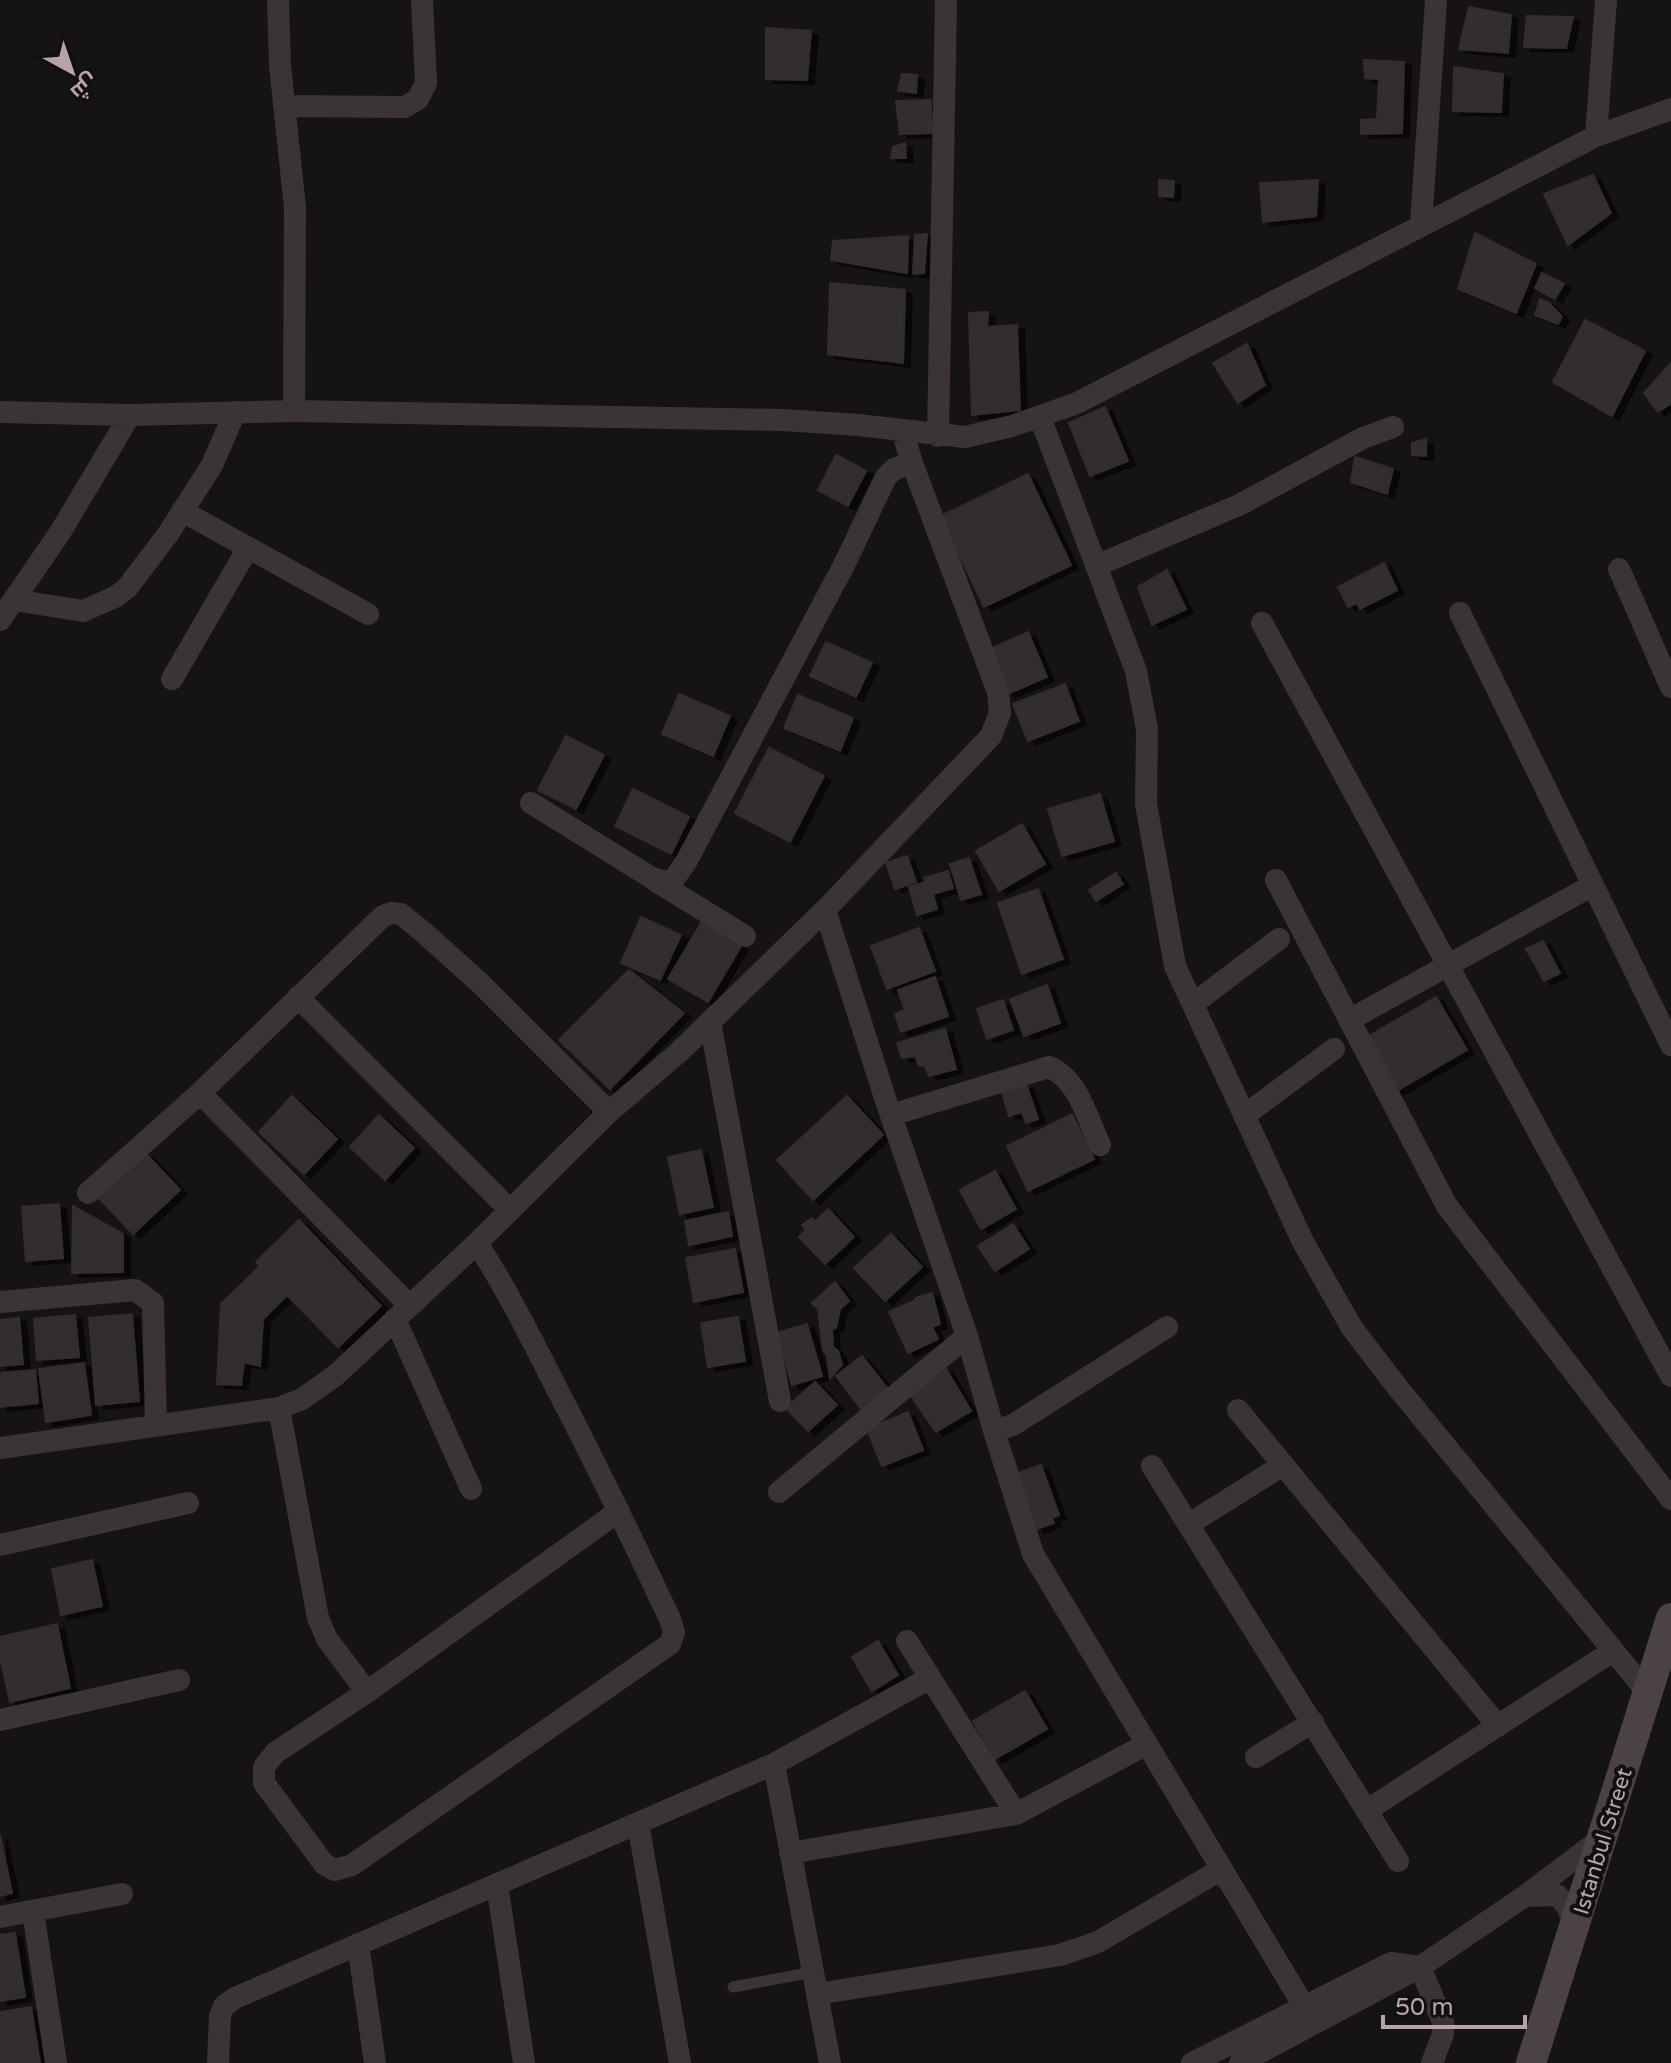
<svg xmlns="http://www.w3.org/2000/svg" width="1671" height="2063" viewBox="0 0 1671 2063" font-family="'Varela Round',Cairo,sans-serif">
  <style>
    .building { fill: #322e2e; stroke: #322d2d; stroke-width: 2; filter: url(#shadow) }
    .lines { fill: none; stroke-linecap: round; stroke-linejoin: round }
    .lane { stroke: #3b3435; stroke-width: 11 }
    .street { stroke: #3b3435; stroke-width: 22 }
    .secondary { stroke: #4b4244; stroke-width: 30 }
    .labels { text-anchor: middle; stroke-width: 8; stroke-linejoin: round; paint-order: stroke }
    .street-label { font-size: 22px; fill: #b7a4aa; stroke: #110f0f }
  </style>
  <defs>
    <filter id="shadow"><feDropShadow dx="7" dy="4" stdDeviation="0" flood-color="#0009"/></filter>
  </defs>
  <rect width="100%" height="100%" fill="#161413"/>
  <!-- building -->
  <path class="building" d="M 1469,7 L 1511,15 L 1508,53 L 1459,49 Z
    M 1527,16 L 1573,17 L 1566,48 L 1524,47 Z
    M 766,28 L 811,31 L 807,80 L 766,79 Z
    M 1364,60 L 1404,62 L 1402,133 L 1361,134 L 1361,120 L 1377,119 L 1379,79 L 1365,78 Z
    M 1454,67 L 1503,74 L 1501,112 L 1453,111 Z
    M 902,74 L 917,75 L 916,93 L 898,91 Z
    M 931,100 L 932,133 L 900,134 L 896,101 Z
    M 905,143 L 906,158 L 891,158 L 893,147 Z
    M 1593,175 L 1611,213 L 1568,245 L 1544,194 Z
    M 1159,180 L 1174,181 L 1173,197 L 1159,196 Z
    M 1318,180 L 1316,216 L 1263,222 L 1260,183 Z
    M 1475,233 L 1536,264 L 1516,313 L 1458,289 Z
    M 927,234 L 924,273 L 913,274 L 915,235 Z
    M 908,236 L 907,273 L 831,260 L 833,241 Z
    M 1542,273 L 1564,284 L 1555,299 L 1535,288 Z
    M 830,283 L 905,290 L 903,363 L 828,354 Z
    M 1540,299 L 1549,303 L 1562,317 L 1558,324 L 1535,315 Z
    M 988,312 L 987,327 L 1017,325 L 1020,410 L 972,415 L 969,313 Z
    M 1585,320 L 1645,351 L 1612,416 L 1553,382 Z
    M 1247,344 L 1265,385 L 1238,403 L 1213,363 Z
    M 1671,363 L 1671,403 L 1658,412 L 1644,393 Z
    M 1105,407 L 1128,461 L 1090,476 L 1069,423 Z
    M 1426,439 L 1426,456 L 1412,455 L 1412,443 Z
    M 836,455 L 866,471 L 848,506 L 818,490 Z
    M 1355,457 L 1393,469 L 1387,494 L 1351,482 Z
    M 1028,474 L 1071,565 L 984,607 L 941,516 Z
    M 1384,563 L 1397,590 L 1360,609 L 1357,603 L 1348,607 L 1338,587 Z
    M 1167,570 L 1186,609 L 1152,625 L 1138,587 Z
    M 1028,632 L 1047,677 L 1007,694 L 988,650 Z
    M 826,642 L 872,663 L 856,697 L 810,676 Z
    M 1065,684 L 1079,721 L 1028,741 L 1013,704 Z
    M 679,694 L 730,716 L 713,756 L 662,734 Z
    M 798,695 L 853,718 L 840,751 L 784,728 Z
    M 566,736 L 604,755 L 576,809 L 538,790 Z
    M 769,748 L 824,776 L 790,842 L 735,813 Z
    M 633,789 L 689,817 L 671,854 L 615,826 Z
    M 1100,794 L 1114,841 L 1062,856 L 1048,809 Z
    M 1022,824 L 1045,864 L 999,891 L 976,851 Z
    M 907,856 L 916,882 L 895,889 L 886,863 Z
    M 969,858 L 981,894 L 961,900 L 950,864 Z
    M 948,871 L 953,888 L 933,894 L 937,909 L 917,915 L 909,887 L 926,882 L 924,878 Z
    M 1116,873 L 1123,884 L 1096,901 L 1089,890 Z
    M 1038,889 L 1063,959 L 1022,974 L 998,903 Z
    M 641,917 L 681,935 L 660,980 L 621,963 Z
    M 701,923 L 741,946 L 708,1002 L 668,979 Z
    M 919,928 L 935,971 L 887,989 L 871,946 Z
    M 1543,941 L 1560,973 L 1544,981 L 1526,949 Z
    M 629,970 L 684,1013 L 610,1089 L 559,1040 Z
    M 935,977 L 948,1016 L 901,1032 L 895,1014 L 905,1010 L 898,990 Z
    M 1047,985 L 1060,1023 L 1024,1036 L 1010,999 Z
    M 1436,997 L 1467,1050 L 1393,1093 L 1362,1040 Z
    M 1003,1000 L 1013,1030 L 987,1039 L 977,1009 Z
    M 945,1029 L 956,1069 L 929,1076 L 925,1066 L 919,1065 L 915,1056 L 902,1058 L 897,1043 Z
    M 1026,1084 L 1038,1119 L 1026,1123 L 1022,1112 L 1009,1116 L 1002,1092 Z
    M 292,1096 L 337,1139 L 304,1174 L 259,1132 Z
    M 847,1096 L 883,1135 L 813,1200 L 777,1160 Z
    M 1072,1114 L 1094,1159 L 1028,1191 L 1007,1146 Z
    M 379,1115 L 414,1148 L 385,1180 L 350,1147 Z
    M 701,1150 L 713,1207 L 680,1214 L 668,1157 Z
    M 146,1154 L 180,1190 L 133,1234 L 99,1198 Z
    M 995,1171 L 1016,1209 L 981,1229 L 960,1190 Z
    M 59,1204 L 63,1258 L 26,1261 L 22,1207 Z
    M 73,1206 L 123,1234 L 123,1272 L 72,1273 Z
    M 828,1209 L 854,1237 L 825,1264 L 799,1237 L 806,1230 L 802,1225 L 812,1218 L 815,1222 Z
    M 728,1212 L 732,1236 L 689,1245 L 685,1221 Z
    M 299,1220 L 381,1306 L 338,1347 L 287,1295 L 263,1319 L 260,1366 L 244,1362 L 241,1385 L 217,1384 L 221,1304 L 260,1266 L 256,1262 Z
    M 1013,1224 L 1029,1249 L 995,1271 L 978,1246 Z
    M 891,1234 L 922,1267 L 885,1301 L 854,1268 Z
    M 735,1249 L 743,1292 L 694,1302 L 686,1258 Z
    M 835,1282 L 849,1301 L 840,1309 L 836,1328 L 832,1329 L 833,1347 L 838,1351 L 842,1365 L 830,1378 L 827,1355 L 823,1350 L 818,1309 L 812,1303 Z
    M 932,1293 L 940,1324 L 932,1327 L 938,1339 L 908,1353 L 889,1312 L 916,1300 L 915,1298 Z
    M 132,1314 L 139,1401 L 96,1405 L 89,1318 Z
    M 75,1315 L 79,1357 L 37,1360 L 34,1319 Z
    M 738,1317 L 745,1361 L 708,1367 L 701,1323 Z
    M 19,1318 L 23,1364 L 0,1366 L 0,1320 Z
    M 807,1324 L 822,1376 L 792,1385 L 777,1333 Z
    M 862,1356 L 888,1389 L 862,1410 L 836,1376 Z
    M 84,1363 L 91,1415 L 46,1422 L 39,1369 Z
    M 946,1369 L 971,1411 L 936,1432 L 911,1396 Z
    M 35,1370 L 38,1403 L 0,1407 L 0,1373 Z
    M 815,1382 L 837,1405 L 808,1431 L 786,1408 Z
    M 908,1412 L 923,1450 L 882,1466 L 867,1429 Z
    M 1041,1465 L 1059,1515 L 1052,1518 L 1054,1523 L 1037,1529 L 1015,1474 Z
    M 92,1560 L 102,1606 L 61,1615 L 52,1569 Z
    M 57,1624 L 70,1688 L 10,1702 L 0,1657 L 0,1637 Z
    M 878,1641 L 898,1675 L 872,1691 L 852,1657 Z
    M 1025,1691 L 1047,1729 L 995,1759 L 973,1721 Z
    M 0,1835 L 12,1893 L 0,1896 Z
    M 15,1933 L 25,1997 L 0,2001 L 0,1935 Z
    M 31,2007 L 40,2063 L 0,2063 L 0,2012 Z"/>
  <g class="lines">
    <!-- lane -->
    <path class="lane" d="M 733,1987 L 813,1972"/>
    <!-- street -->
    <path class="street" d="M 278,0 L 280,65 L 295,208 L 294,411
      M 284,106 L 405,107 L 418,99 L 426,83 L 422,0
      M 1596,136 L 1606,0
      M 1421,225 L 1436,0
      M 0,412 L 130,415 L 294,411 L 783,420 L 858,425 L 965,437 L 1012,426 L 1077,403 L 1596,136 L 1671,109
      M 1040,417 L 1136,671 L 1147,729 L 1146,804 L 1175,966 L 1303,1242 L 1352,1328 L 1398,1388 L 1648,1693
      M 938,436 L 946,0
      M 182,511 L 368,614
      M 1098,565 L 1239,505 L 1363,438 L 1393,427
      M 1619,569 L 1671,687
      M 14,600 L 83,611 L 115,597 L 127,588 L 168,534 L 212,465 L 235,412
      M 1460,613 L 1671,1045
      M 0,620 L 61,531 L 130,415
      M 1262,623 L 1671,1376
      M 172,679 L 248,548
      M 531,803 L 652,878 L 666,882 L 674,879 L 686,862 L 844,565 L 886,477 L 894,469 L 912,463
      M 654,880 L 745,936
      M 1276,880 L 1447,1206 L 1671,1499
      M 825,910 L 886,1101 L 967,1336 L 994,1431 L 1013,1425 L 1167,1327
      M 298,997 L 509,1209
      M 1193,1004 L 1279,939
      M 1349,1020 L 1593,885
      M 710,1022 L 780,1401
      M 200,1093 L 409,1305
      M 891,1115 L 1049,1067 C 1078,1079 1087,1118 1100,1145
      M 1245,1115 L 1334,1049
      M 88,1193 L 200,1093 L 383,916 L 391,913 L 401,914 L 422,931 L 480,983 L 609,1112
      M 477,1243 C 508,1291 533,1342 559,1393 C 598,1468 634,1543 670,1619 L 674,1633 L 670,1644 L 352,1865 L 335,1870 L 324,1864 L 264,1783 L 264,1767 L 275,1753 L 367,1692 L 619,1511
      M 0,1302 L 135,1290 L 153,1303 L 156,1425
      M 395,1319 L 471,1489
      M 279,1408 L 318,1618 L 327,1639 L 367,1692
      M 1238,1410 L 1498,1726
      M 994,1431 L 1033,1554 L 1314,2023
      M 0,1448 L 279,1408 L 302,1399 L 336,1375 L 477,1243 L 609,1112 L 678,1053 L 825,910 L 991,736 L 1000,713 L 998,692 L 912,463 L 902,430
      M 1152,1466 L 1398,1861
      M 779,1492 L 967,1336
      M 1189,1524 L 1283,1465
      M 0,1545 L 188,1503
      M 907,1641 L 1016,1814
      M 0,1720 L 179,1680
      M 1256,1757 L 1313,1722
      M 774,1764 L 830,2063
      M 1369,1809 L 1613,1651
      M 638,1823 L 680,2063
      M 790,1853 L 1016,1814 L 1147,1744
      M 497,1884 L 524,2063
      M 1525,1896 L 1557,1895 L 1567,1906 L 1575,1925
      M 33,1911 L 56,2063
      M 0,1917 L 122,1894
      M 358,1944 L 375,2063
      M 1420,1967 L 1443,2022 L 1443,2034 L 1432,2063
      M 817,1994 L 1060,1955 L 1098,1942 L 1222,1869
      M 218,2063 L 220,2016 L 224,2006 L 235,1998 L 774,1764 L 930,1678
      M 1192,2063 L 1391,1963 L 1420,1967
      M 1240,2063 L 1420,1967 L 1525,1896 L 1602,1838"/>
    <!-- secondary -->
    <path class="secondary" d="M 1531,2063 L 1671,1618"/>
  </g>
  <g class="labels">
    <!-- street labels -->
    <g class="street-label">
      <text transform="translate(1602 1841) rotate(-73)" y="8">Istanbul Street</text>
    </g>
  </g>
  <!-- north arrow -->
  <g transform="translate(72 72) rotate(140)" stroke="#110f0f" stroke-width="6" paint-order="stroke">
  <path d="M0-6L14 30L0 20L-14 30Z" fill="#b7a4aa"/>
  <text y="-12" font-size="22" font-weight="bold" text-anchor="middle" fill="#b7a4aa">ش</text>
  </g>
  <!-- scale -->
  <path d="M1383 2015v12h142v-12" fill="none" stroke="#b7a4aa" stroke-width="4"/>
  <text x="1395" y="2015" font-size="24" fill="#b7a4aa" stroke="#110f0f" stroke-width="6" paint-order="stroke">50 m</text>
</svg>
